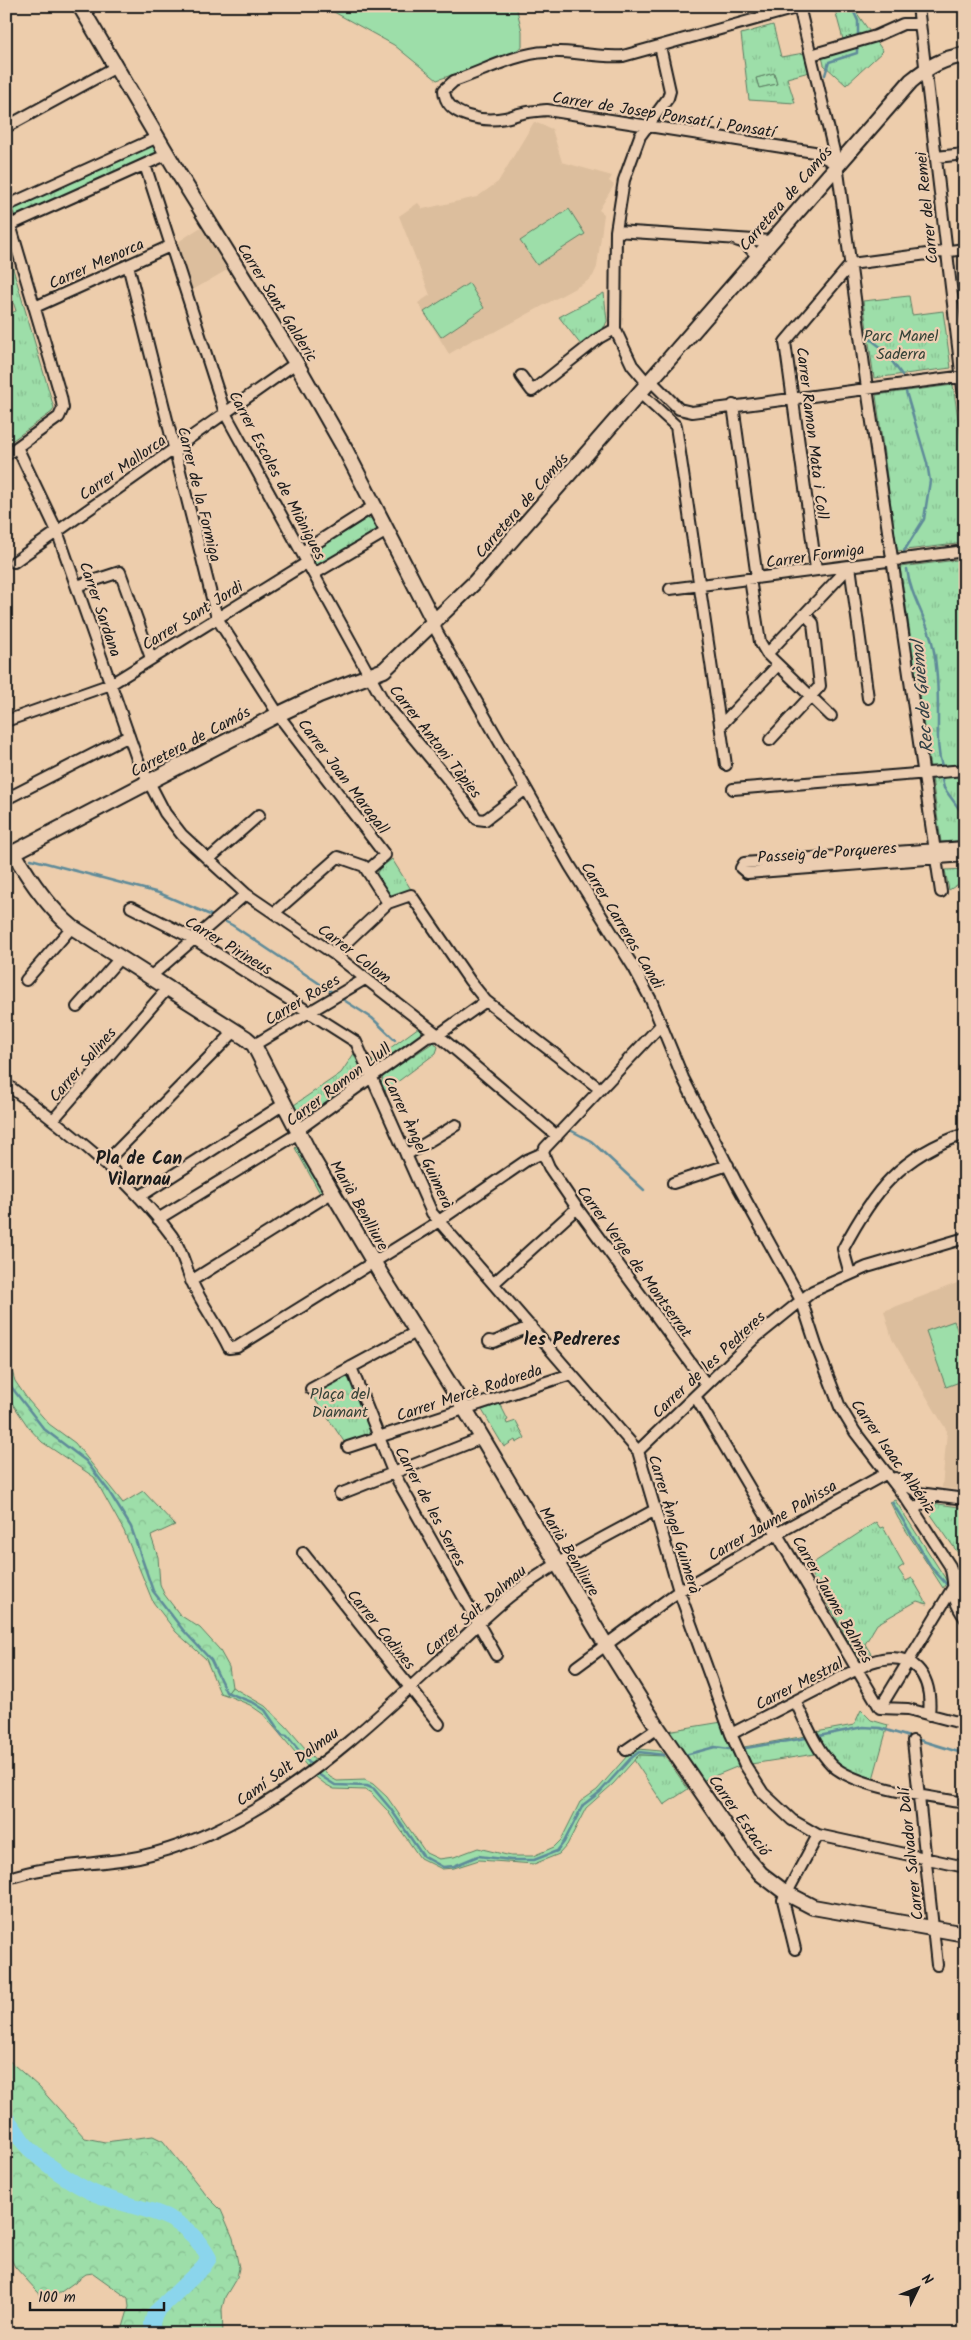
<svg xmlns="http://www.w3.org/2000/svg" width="971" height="2340" viewBox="0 0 971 2340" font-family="Kalam,sans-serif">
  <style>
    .built { fill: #dcbe9d }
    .grass { fill: #9ddea9; stroke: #5c7d62 }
    .forest { fill: url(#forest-crowns); stroke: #5c7d62 }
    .park { fill: url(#park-tufts); stroke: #5c7d62; fill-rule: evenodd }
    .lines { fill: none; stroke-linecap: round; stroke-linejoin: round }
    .stream { stroke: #5f8b99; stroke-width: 2.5 }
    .river { stroke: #8bd5ec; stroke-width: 16 }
    .street-casing { stroke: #1c1c1c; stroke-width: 14 }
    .secondary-casing { stroke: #1c1c1c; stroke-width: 18 }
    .street { stroke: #ebcdb1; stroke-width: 10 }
    .secondary { stroke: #ebcdb1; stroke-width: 14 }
    .labels { text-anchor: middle; stroke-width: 4.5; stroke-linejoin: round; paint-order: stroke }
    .street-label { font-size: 16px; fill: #1c1c1c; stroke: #ebcdb1 }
    .park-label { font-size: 16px; fill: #364338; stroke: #ebcdb1 }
    .water-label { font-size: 18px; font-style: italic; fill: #324146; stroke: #ebcdb1 }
    .neighbourhood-label { font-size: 18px; font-weight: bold; fill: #1c1c1c; stroke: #ebcdb1 }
  </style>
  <defs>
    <pattern id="forest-crowns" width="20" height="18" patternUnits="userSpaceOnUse" patternTransform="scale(1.25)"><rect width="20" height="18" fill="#9ddea9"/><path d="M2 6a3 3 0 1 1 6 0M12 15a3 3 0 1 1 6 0" fill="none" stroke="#87be91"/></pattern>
    <pattern id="park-tufts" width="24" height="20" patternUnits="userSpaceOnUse" patternTransform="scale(1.25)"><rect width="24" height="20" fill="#9ddea9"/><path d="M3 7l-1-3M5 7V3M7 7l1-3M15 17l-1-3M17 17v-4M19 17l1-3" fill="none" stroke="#87be91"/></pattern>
  </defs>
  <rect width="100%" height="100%" fill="#edcdac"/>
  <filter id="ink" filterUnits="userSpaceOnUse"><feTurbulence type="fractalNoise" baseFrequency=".02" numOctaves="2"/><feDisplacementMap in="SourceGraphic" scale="10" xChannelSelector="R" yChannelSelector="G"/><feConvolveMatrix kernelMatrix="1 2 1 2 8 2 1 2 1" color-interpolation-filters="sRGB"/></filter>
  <g filter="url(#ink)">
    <!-- built -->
    <path class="built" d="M 534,122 L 552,129 L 562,162 L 612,176 L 609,181 L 614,185 L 599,210 L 604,214 L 597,267 L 593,276 L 586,282 L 495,332 L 472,340 L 449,354 L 418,303 L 430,295 L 399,216 L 418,203 L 423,209 L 477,197 L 498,182 Z
      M 201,227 L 227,270 L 191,291 L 175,244 Z
      M 965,1280 L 965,1490 L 942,1488 L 947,1431 L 892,1339 L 884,1311 Z"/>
    <!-- grass -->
    <path class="grass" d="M 323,6 L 516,6 L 522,31 L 522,47 L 505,57 L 437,80 L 394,45 Z
      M 774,73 L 777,84 L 759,88 L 756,78 Z
      M 569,209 L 585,234 L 537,265 L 520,241 Z
      M 469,283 L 484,308 L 441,337 L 424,312 Z
      M 954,1321 L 965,1351 L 965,1380 L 946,1387 L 926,1331 Z
      M 895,1500 L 945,1578 L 947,1582 L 943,1588 L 898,1518 L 890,1502 Z
      M 232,1687 L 265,1706 L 286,1726 L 330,1777 L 337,1781 L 365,1780 L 373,1784 L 387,1797 L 426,1853 L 439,1859 L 454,1857 L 478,1848 L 511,1856 L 533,1856 L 554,1847 L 561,1840 L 580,1802 L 597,1790 L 628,1755 L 638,1749 L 661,1751 L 665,1756 L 639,1755 L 613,1784 L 586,1808 L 567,1845 L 559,1854 L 534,1864 L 479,1860 L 454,1868 L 442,1869 L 420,1858 L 387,1810 L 371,1793 L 366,1790 L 334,1789 L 325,1784 L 316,1777 L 263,1714 L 250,1705 L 226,1695 Z"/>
    <!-- forest -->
    <path class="forest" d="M 6,1351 L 15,1381 L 28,1400 L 49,1424 L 75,1443 L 123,1503 L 143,1491 L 175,1525 L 151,1536 L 158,1557 L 160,1584 L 164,1594 L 180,1615 L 200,1628 L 219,1649 L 229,1667 L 232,1687 L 226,1695 L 220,1693 L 206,1659 L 176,1632 L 153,1602 L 124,1531 L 94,1477 L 42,1442 L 29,1428 L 6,1394 Z
      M 6,2058 L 39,2087 L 85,2138 L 105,2142 L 153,2136 L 163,2141 L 207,2196 L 221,2210 L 233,2238 L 239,2268 L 237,2277 L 225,2297 L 222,2309 L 223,2334 L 121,2334 L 129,2307 L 128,2298 L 93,2273 L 86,2274 L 47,2302 L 15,2267 L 6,2249 Z"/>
    <!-- park -->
    <path class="park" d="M 852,6 L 883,51 L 846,85 L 824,65 L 820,48 L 844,43 L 835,10 Z
      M 773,25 L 781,57 L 804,53 L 809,72 L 787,78 L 795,103 L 749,100 L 741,34 ZM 774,73 L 777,84 L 759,88 L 756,78 Z
      M 152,146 L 156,146 L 161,154 L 15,217 L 11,214 L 13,207 Z
      M 6,245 L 54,408 L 52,412 L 6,445 L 6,315 L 16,311 L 6,279 Z
      M 604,293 L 607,321 L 605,326 L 581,345 L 559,317 Z
      M 909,296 L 912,315 L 943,311 L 951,368 L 874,378 L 863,301 Z
      M 953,385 L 965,465 L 965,543 L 897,551 L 876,395 Z
      M 368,518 L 376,519 L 378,525 L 377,532 L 320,567 L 313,564 L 310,556 L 312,552 Z
      M 965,559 L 965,764 L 930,767 L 900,567 Z
      M 965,776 L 965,840 L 941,842 L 932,778 Z
      M 392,859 L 412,891 L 392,897 L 387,895 L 376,875 L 379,869 Z
      M 965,869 L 965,880 L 949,890 L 945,870 Z
      M 419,1027 L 422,1029 L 421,1034 L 379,1066 L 372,1065 L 371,1062 Z
      M 434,1042 L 438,1047 L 436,1053 L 384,1092 L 381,1085 L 383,1076 Z
      M 355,1052 L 362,1074 L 359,1080 L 303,1120 L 297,1118 L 291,1107 L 341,1073 Z
      M 297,1146 L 300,1147 L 324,1189 L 321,1195 L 295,1148 Z
      M 345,1377 L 351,1379 L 371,1430 L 367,1435 L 345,1443 L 312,1395 Z
      M 500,1404 L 508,1420 L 506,1421 L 507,1424 L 516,1421 L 525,1438 L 516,1443 L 515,1440 L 504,1447 L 482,1410 Z
      M 932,1503 L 965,1508 L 965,1549 L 962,1553 L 958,1553 L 927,1509 Z
      M 876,1522 L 880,1528 L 883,1527 L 904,1565 L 898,1569 L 906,1581 L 912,1578 L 927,1604 L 917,1601 L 877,1624 L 865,1644 L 871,1654 L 859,1659 L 807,1567 Z
      M 861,1710 L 871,1720 L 888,1725 L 873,1779 C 845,1774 830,1757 816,1732 L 854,1725 Z
      M 722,1722 L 739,1766 L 702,1781 L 667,1731 Z
      M 806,1736 L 815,1754 L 751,1764 L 744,1747 Z
      M 639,1755 L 665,1756 L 688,1789 L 664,1805 L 634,1760 Z"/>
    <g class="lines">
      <!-- stream -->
      <path class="stream" d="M 852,8 L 858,21 L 858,38
        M 825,75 L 829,62 L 857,53 L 857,43
        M 869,338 L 883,349 L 902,375
        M 904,551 L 924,519 L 930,481 L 927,463 L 906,392
        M 907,569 C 910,595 926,617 932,642 C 938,667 938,695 938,720 C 938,735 937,751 942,766
        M 942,780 L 944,788 L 965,817
        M 31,859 L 159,893 L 215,917
        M 220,919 L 232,925 L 335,994
        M 339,997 L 372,1018 L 395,1040
        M 570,1130 L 591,1141 L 644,1190
        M 6,1376 L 9,1384 L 44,1429 L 86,1461 L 108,1490 L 131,1527 L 153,1591 L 183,1630 L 211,1660 L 226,1692 L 254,1703 L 265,1710 L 282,1735 L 287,1736 L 311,1765
        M 892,1502 L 932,1568 L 947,1585
        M 959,1595 L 965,1605
        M 819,1736 L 863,1727 L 880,1728 L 965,1754
        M 746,1748 L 806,1738
        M 685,1755 L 715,1747 L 729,1749
        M 318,1774 L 335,1785 L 367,1786 L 374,1789 L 390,1808 L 423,1856 L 443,1867 L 454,1866 L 478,1856 L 511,1860 L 534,1860 L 557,1851 L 564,1842 L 583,1805 L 600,1792 L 630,1759 L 639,1752 L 664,1755"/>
      <!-- river -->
      <path class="river" d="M 6,2118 C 13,2126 18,2135 24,2143 C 40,2161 74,2185 96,2194 C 143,2213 181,2207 209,2258 L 203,2267 L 155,2313 L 152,2323 L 153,2334"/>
      <defs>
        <path id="street" d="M 799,6 L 837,164 L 867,388 L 941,892
          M 803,6 L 623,56 C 597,58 571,50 546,52 C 517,53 481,72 454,81 L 444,90 C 445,117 484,122 505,118 C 511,117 517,114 523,113 C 531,111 539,111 547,110 L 814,152 L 837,164
          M 918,6 L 965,406
          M 811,55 L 876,36 L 903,24 L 920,24
          M 6,127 L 116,67
          M 936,157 L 965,154
          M 145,165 L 225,413 L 384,702 L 455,788 L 477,819 L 485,820 L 526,789
          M 6,206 L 158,137
          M 6,211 L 61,397 L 63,408 L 59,417 L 6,455
          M 10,225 L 168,154
          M 616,231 L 771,241
          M 736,240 L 745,243 L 758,257
          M 851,264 L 965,249
          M 128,265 L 217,618 L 282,720 L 385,855 L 367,871
          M 35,307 L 170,246
          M 521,376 L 532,391 L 599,338 L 615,329
          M 651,381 L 679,409 L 692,412 L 965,376
          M 648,384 L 632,365 L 615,329 L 616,231 L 624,180 L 640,136 L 668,98 L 670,91 L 660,46
          M 640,393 L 676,426 L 726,765
          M 733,405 L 757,578
          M 17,447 L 57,531 L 137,759 L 165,813 L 182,835 L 246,894 L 334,954 L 438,1035 L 557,1136
          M 302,552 L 374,506
          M 14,562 L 296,363
          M 850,566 L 868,698
          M 816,569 L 785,342 L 851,264
          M 314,574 L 387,531
          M 750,579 L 760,642 L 767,654 L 831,716
          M 77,586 L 120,572 L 151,658
          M 670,589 L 965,551
          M 434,622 L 437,632 L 570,866 L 634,968 L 651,1000 L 683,1078 L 738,1186 L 802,1302 L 816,1345 L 840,1407 L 855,1432 L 907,1500 L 950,1566 C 957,1589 948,1594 965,1618
          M 767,654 L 850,566
          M 6,721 L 111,684 L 308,562
          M 720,726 L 778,665
          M 770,740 L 820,686 L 813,623 L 805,614
          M 733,789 L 965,770
          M 6,799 L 129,736
          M 965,847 L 744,863 L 741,868 L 747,873 L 965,856
          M 209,859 L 259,815
          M 131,907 L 194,939 L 356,1042 L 432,1213 L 638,1451 L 679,1591 L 731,1734 L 745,1765 L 763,1793 L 792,1820 L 818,1835 L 965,1867
          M 274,913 L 338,857 L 364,866 L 388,903
          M 334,954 L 388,903 L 411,895 L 470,981 L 486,1001 L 600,1089
          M 150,977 L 246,894
          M 26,980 L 72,927
          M 77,1007 L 120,958
          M 254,1045 L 365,979
          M 6,1084 C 66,1129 128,1176 172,1236 C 182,1250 185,1266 192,1282 C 202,1305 218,1325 229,1348 L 237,1347 L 430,1227 L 527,1160 L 543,1153 L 545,1148 L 661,1025
          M 53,1120 L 167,989
          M 543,1153 L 549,1167 L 577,1208 L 706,1384
          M 406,1155 L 456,1125
          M 104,1164 L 235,1031
          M 673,1183 L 728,1165
          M 139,1197 L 284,1104
          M 158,1219 L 294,1136 L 298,1130 L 427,1037 L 438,1035 L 486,1001
          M 850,1274 L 843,1249 C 873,1192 901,1155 965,1134
          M 191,1281 L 333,1192
          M 494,1283 L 577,1208
          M 489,1341 L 494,1342 L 531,1326
          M 351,1367 L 393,1472 L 496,1655
          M 311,1389 L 416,1332
          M 695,1396 L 880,1708 L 908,1709 L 965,1724
          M 348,1447 L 571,1374
          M 638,1451 L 755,1338 L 813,1291 L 867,1267 L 965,1238
          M 895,1478 L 919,1493 L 965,1499
          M 340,1494 L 482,1438
          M 913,1510 L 933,1495
          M 303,1553 L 439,1724
          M 965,1565 L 960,1574 L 965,1589
          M 576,1667 L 679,1591 L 778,1533 L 887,1473
          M 795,1701 C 806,1722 815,1748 832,1765 C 856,1788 931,1797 965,1803
          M 880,1708 L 952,1589 L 964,1588
          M 731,1734 L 871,1662 C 913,1648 933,1675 929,1715
          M 913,1741 L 937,1965
          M 626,1750 L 658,1728
          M 6,1879 C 45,1865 87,1865 127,1859 C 166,1853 207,1836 242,1817 C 312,1779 384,1712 442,1658 C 465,1637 486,1615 510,1596 C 555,1561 606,1537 655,1510
          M 795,1949 L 783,1900 L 818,1835"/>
        <path id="secondary" d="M 80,6 L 180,176 L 296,363 L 346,451 L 434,622
          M 14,853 C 29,879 48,907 72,927 L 246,1038 L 254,1045 L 311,1156 L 382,1276 L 465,1409 L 606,1645 L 658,1728 L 747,1858 L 761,1874 L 786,1893 L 813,1907 L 965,1934
          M 7,856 L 279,714 L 319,695 L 384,670 L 475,582 L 911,81 C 928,67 943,58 965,55"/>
      </defs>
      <!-- street casing -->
      <use href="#street" class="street-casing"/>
      <!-- secondary casing -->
      <use href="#secondary" class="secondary-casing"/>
      <!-- street -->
      <use href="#street" class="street"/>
      <!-- secondary -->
      <use href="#secondary" class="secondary"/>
    </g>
  </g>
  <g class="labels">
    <!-- street labels -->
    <g class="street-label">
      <text transform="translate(664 114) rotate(9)" y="6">Carrer de Josep Ponsatí i Ponsatí</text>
      <text transform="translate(785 198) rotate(-49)" y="6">Carretera de Camós</text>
      <text transform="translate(926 208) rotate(-96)" y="6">Carrer del Remei</text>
      <text transform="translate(96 263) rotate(-24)" y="6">Carrer Menorca</text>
      <text transform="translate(278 302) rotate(58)" y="6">Carrer Sant Galderic</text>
      <text transform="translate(813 433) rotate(83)" y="6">Carrer Ramon Mata i Coll</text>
      <text transform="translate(122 467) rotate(-35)" y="6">Carrer Mallorca</text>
      <text transform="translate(278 475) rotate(62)" y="6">Carrer Escoles de Miànigues</text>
      <text transform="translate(200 494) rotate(76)" y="6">Carrer de la Formiga</text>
      <text transform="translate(521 505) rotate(-49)" y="6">Carretera de Camós</text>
      <text transform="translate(815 555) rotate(-8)" y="6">Carrer Formiga</text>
      <text transform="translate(101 609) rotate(71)" y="6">Carrer Sardana</text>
      <text transform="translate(192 615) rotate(-32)" y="6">Carrer Sant Jordi</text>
      <text transform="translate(190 741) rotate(-28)" y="6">Carretera de Camós</text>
      <text transform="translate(436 741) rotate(52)" y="6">Carrer Antoni Tàpies</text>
      <text transform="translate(344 776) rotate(53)" y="6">Carrer Joan Maragall</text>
      <text transform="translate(827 852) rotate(-4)" y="6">Passeig de Porqueres</text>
      <text transform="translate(623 925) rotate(59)" y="6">Carrer Carreras Candi</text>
      <text transform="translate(229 945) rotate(31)" y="6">Carrer Pirineus</text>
      <text transform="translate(355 953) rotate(37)" y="6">Carrer Colom</text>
      <text transform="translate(302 999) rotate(-31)" y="6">Carrer Roses</text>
      <text transform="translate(82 1064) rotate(-49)" y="6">Carrer Salines</text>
      <text transform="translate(338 1084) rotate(-37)" y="6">Carrer Ramon Llull</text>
      <text transform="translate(419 1142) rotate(65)" y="6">Carrer Àngel Guimerà</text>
      <text transform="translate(360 1205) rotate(60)" y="6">Marià Benlliure</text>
      <text transform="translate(635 1261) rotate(54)" y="6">Carrer Verge de Montserrat</text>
      <text transform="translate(708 1364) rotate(-43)" y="6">Carrer de les Pedreres</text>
      <text transform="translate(469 1392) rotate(-18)" y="6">Carrer Mercè Rodoreda</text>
      <text transform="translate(894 1456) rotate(55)" y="6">Carrer Isaac Albéniz</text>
      <text transform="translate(431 1506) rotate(62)" y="6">Carrer de les Serres</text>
      <text transform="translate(772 1520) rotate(-30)" y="6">Carrer Jaume Pahissa</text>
      <text transform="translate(675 1524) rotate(73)" y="6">Carrer Àngel Guimerà</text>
      <text transform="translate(570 1551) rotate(59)" y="6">Marià Benlliure</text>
      <text transform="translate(833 1599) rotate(60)" y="6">Carrer Jaume Balmes</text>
      <text transform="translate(475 1610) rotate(-41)" y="6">Carrer Salt Dalmau</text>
      <text transform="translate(382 1629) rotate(51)" y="6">Carrer Codines</text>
      <text transform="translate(799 1683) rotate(-27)" y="6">Carrer Mestral</text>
      <text transform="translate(287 1766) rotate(-36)" y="6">Camí Salt Dalmau</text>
      <text transform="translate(740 1815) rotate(55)" y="6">Carrer Estació</text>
      <text transform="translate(910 1854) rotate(-96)" y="6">Carrer Salvador Dalí</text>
    </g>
    <!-- park labels -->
    <g class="park-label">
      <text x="901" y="341">Parc Manel<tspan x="901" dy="18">Saderra</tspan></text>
      <text x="340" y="1399">Plaça del<tspan x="340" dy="18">Diamant</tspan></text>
    </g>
    <!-- water labels -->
    <g class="water-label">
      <text transform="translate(922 697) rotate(-95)" y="6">Rec de Guèmol</text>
    </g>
    <!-- neighbourhood labels -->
    <g class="neighbourhood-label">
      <text x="139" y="1164">Pla de Can<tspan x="139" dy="21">Vilarnau</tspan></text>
      <text x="572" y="1345">les Pedreres</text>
    </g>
  </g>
  <!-- margin -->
  <rect width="971" height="2340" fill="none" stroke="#ebcdb1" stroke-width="25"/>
  <rect x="12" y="12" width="946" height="2315" fill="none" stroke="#1c1c1c" stroke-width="2" filter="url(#ink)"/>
  <!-- north arrow -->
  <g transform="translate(918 2288) rotate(47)" stroke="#ebcdb1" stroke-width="4" paint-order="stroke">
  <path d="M0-4L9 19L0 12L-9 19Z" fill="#1c1c1c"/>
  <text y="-8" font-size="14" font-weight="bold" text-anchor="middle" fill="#1c1c1c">N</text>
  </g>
  <!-- scale -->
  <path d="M30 2302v8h134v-8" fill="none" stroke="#1c1c1c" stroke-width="2.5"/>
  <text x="38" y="2302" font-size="15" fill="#1c1c1c" stroke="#ebcdb1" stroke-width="4" paint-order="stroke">100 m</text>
</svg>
